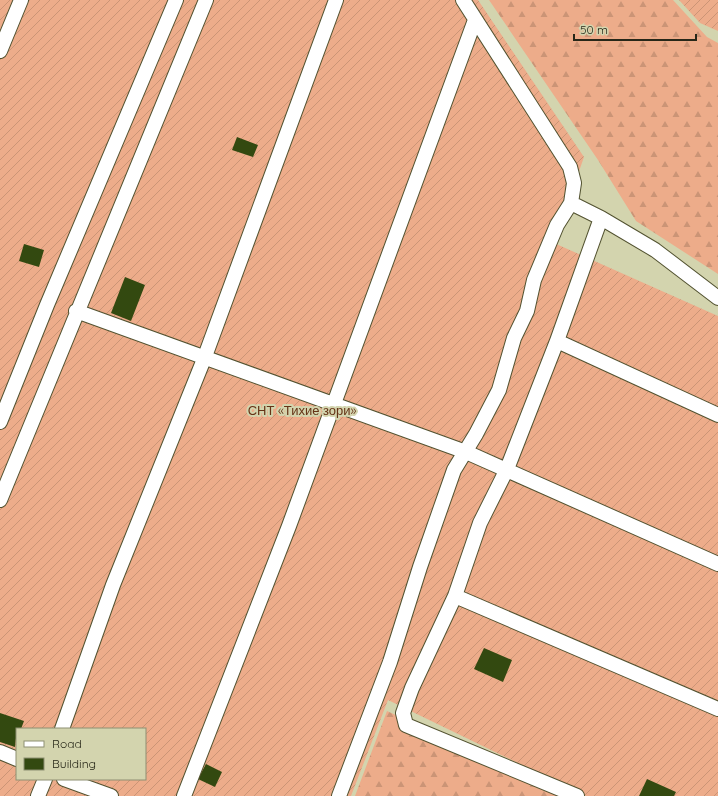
<svg xmlns="http://www.w3.org/2000/svg" width="718" height="796" viewBox="0 0 718 796" font-family="Quicksand,sans-serif">
  <style>
    .forest { fill: url(#forest-firs) }
    .garden { fill: url(#garden-furrows); fill-rule: evenodd }
    .building { fill: #334910 }
    .lines { fill: none; stroke-linecap: round; stroke-linejoin: round }
    .street-casing { stroke: #525230; stroke-width: 16 }
    .street { stroke: #fff; stroke-width: 14 }
    .labels { text-anchor: middle; stroke-width: 4; stroke-linejoin: round; paint-order: stroke }
    .park-label { font-size: 13px; fill: #653316; stroke: #d3d4ae }
  </style>
  <defs>
    <pattern id="forest-firs" width="22" height="20" patternUnits="userSpaceOnUse"><rect width="22" height="20" fill="#edac8a"/><path d="M5 1l3.5 6h-7zM16 11l3.5 6h-7z" fill="#cb9476"/></pattern>
    <pattern id="garden-furrows" width="10" height="10" patternUnits="userSpaceOnUse"><rect width="10" height="10" fill="#edac8a"/><path d="M-1 1l2-2M0 10L10 0M9 11l2-2" fill="none" stroke="#cb9476"/></pattern>
  </defs>
  <rect width="100%" height="100%" fill="#d3d4ae"/>
  <!-- forest -->
  <path class="forest" d="M 489,0 L 673,0 L 707,37 L 718,43 L 718,274 L 636,221 L 598,160 Z
    M 387,711 L 571,796 L 355,796 Z"/>
  <!-- garden -->
  <path class="garden" d="M 0,0 L 478,0 L 584,157 L 554,243 L 718,316 L 718,796 L 586,796 L 388,700 L 351,796 L 0,796 ZM 17,729 L 145,729 L 145,779 L 17,779 Z
    M 679,0 L 718,0 L 718,31 L 700,23 Z"/>
  <!-- building -->
  <path class="building" d="M 237,137 L 258,145 L 253,157 L 232,150 Z
    M 24,244 L 44,250 L 39,267 L 19,261 Z
    M 125,277 L 145,285 L 131,321 L 111,313 Z
    M 484,648 L 512,660 L 503,682 L 474,669 Z
    M 0,713 L 24,721 L 21,729 L 17,729 L 15,747 L 0,742 Z
    M 206,764 L 222,772 L 215,787 L 198,779 Z
    M 647,779 L 676,792 L 674,796 L 639,796 Z"/>
  <g class="lines">
    <defs>
      <path id="street" d="M 463,0 L 570,167 L 574,183 L 571,203
        M 0,51 L 21,0
        M 76,311 L 466,452 L 718,564
        M 557,341 L 718,415
        M 0,422 L 47,305 L 176,0
        M 0,500 L 206,0
        M 455,596 L 718,709
        M 62,729 L 113,585 L 204,359 L 336,0
        M 0,752 L 17,759
        M 64,779 L 111,796
        M 38,796 L 45,779
        M 184,796 L 289,526 L 475,20
        M 339,796 L 390,662 L 420,567 L 454,470 L 476,434 L 499,390 L 514,338 L 527,311 L 534,280 L 557,225 L 571,203 L 601,218 L 655,250 L 718,298
        M 577,796 L 406,725 L 403,713 L 412,688 L 455,596 L 480,523 L 507,469 L 557,341 L 601,218"/>
    </defs>
    <!-- street casing -->
    <use href="#street" class="street-casing"/>
    <!-- street -->
    <use href="#street" class="street"/>
  </g>
  <g class="labels">
    <!-- park labels -->
    <g class="park-label">
      <text x="302" y="415">СНТ «Тихие зори»</text>
    </g>
  </g>
  <!-- legend -->
  <rect x="16" y="728" width="130" height="52" fill="#d3d4ae" stroke="#8e8f72"/>
  <rect x="24" y="741" width="20" height="6" fill="#ffffff" stroke="#8e8f72"/>
  <text x="52" y="748" font-size="12" fill="#272718">Road</text>
  <rect x="24" y="758" width="20" height="12" fill="#334910" stroke="#8e8f72"/>
  <text x="52" y="768" font-size="12" fill="#272718">Building</text>
  <!-- scale -->
  <path d="M574 34v6h122v-6" fill="none" stroke="#272718" stroke-width="2"/>
  <text x="580" y="34" font-size="12" fill="#272718" stroke="#d3d4ae" stroke-width="3" paint-order="stroke">50 m</text>
</svg>
